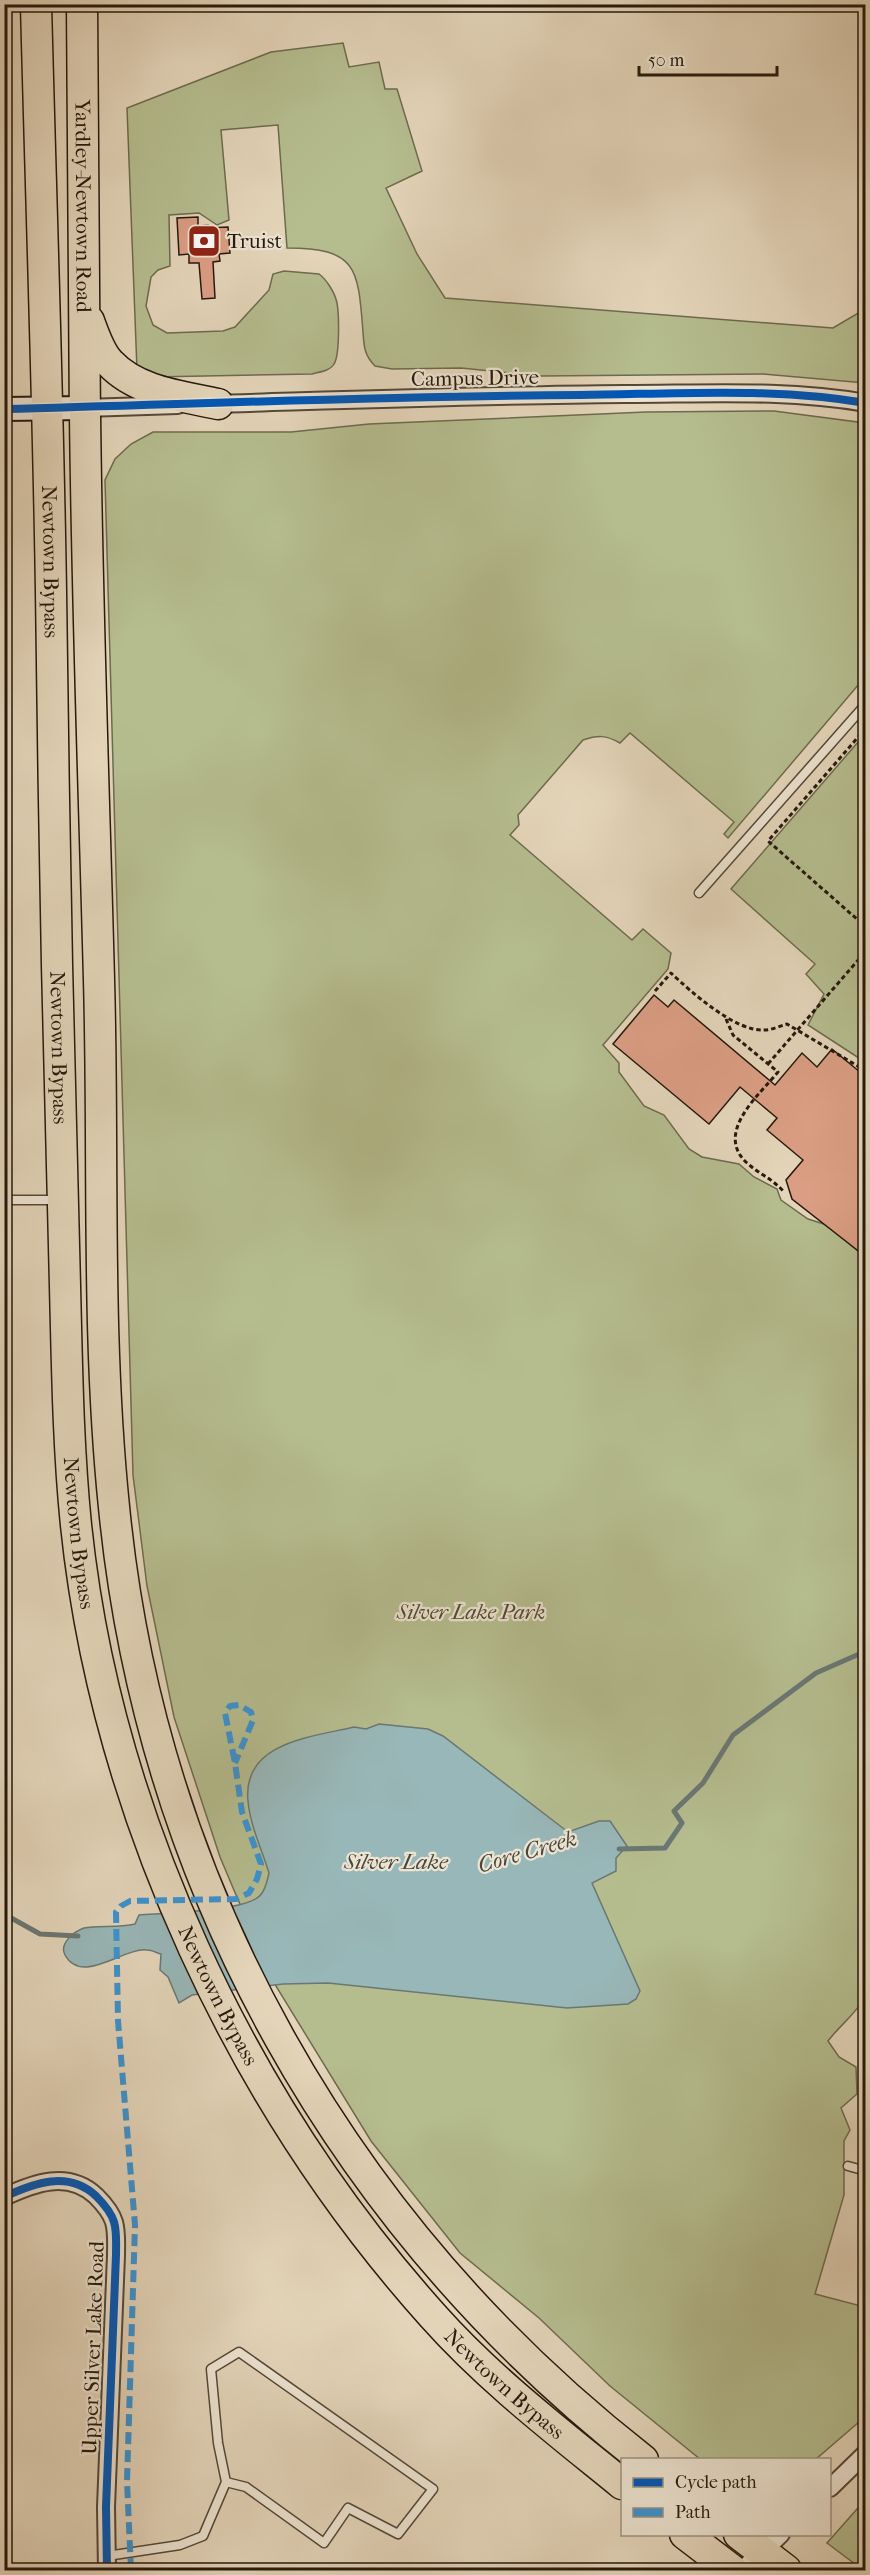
<svg xmlns="http://www.w3.org/2000/svg" width="870" height="2575" viewBox="0 0 870 2575" font-family="'IM FELL French Canon',serif">
  <style>
    .green { fill: #b5bd8f; stroke: #6d6b4e; stroke-width: 1.5 }
    .water { fill: #98b7b8; stroke: #6a7874; stroke-width: 1.5 }
    .lines { fill: none; stroke-linecap: round; stroke-linejoin: round }
    .stream { stroke: #6a7874; stroke-width: 5 }
    .building { fill: #db9e84; stroke: #25190d; stroke-width: 1.5 }
    .lane-casing { stroke: #554838; stroke-width: 11 }
    .street-casing { stroke: #554838; stroke-width: 20 }
    .secondary-casing { stroke: #25190d; stroke-width: 26 }
    .highway-casing { stroke: #25190d; stroke-width: 33 }
    .path { stroke: #25190d; stroke-width: 3; stroke-dasharray: 4.5 3; stroke-linecap: butt }
    .lane { stroke: #ede4d2; stroke-width: 8 }
    .street { stroke: #ede4d2; stroke-width: 16 }
    .secondary { stroke: #ede4d2; stroke-width: 22 }
    .highway { stroke: #e4d5ba; stroke-width: 30 }
    .quiet { stroke: #3b93d2; stroke-width: 6; stroke-dasharray: 12 6; stroke-linecap: butt }
    .cycleway-casing { stroke: #ede4d2; stroke-width: 11 }
    .cycleway { stroke: #0057b8; stroke-width: 8 }
    .labels { text-anchor: middle; stroke-width: 4.5; stroke-linejoin: round; paint-order: stroke }
    .street-label { font-size: 21px; fill: #25190d; stroke: #ede4d2 }
    .poi-label { font-size: 21px; fill: #25190d; stroke: #ede4d2; text-anchor: start }
    .park-label { font-size: 21px; font-style: italic; fill: #504a34; stroke: #ede4d2 }
    .water-label { font-size: 22px; font-style: italic; fill: #484840; stroke: #ede4d2 }
  </style>
  <rect width="100%" height="100%" fill="#e4d5ba"/>
  <filter id="stains"><feTurbulence type="fractalNoise" baseFrequency=".00333" numOctaves="4"/><feColorMatrix values="0 0 0 0 .2 0 0 0 0 .09 0 0 0 0 .02 0 0 0 .5 -.17"/></filter>
  <radialGradient id="worn" r=".72"><stop offset=".6" stop-color="#630" stop-opacity="0"/><stop offset="1" stop-color="#630" stop-opacity=".3"/></radialGradient>
  <!-- green -->
  <path class="green" d="M 343,43 L 349,67 L 379,62 L 385,89 L 397,89 L 422,171 L 386,188 L 417,254 L 445,298 L 833,328 L 865,309 L 865,383 L 763,374 L 541,376 L 461,368 L 392,369 L 375,366 C 364,355 364,346 363,332 C 358,269 358,248 287,248 L 278,125 L 221,130 L 229,220 L 217,225 L 199,213 L 169,215 L 170,266 L 158,270 L 151,277 L 146,306 L 153,325 L 167,333 L 223,331 L 235,327 L 269,290 L 273,274 L 284,271 L 319,274 C 327,280 335,293 337,303 C 339,314 340,355 334,364 C 330,371 319,372 312,374 L 152,377 L 137,370 L 127,108 L 271,52 Z
    M 774,411 L 865,423 L 865,677 L 728,838 L 724,834 L 734,822 L 630,733 L 620,743 C 606,735 598,735 583,740 L 518,815 L 519,825 L 510,835 L 632,940 L 643,929 L 671,953 L 668,969 L 603,1045 L 619,1063 L 619,1072 L 644,1106 L 664,1115 L 689,1149 L 702,1157 L 739,1164 L 754,1177 L 777,1189 L 781,1200 L 808,1219 L 827,1225 L 865,1257 L 865,1997 C 856,2014 840,2025 828,2041 L 839,2057 L 856,2067 L 857,2094 L 841,2108 L 850,2130 L 844,2141 L 844,2195 L 815,2294 L 865,2307 L 866,2416 L 816,2459 L 700,2459 L 610,2386 L 539,2318 L 460,2253 L 371,2141 L 271,1978 L 220,1857 L 174,1717 L 147,1586 L 133,1475 L 105,480 L 115,459 L 131,444 L 153,432 L 291,432 L 369,424 L 646,412 Z
    M 865,734 L 865,1062 L 808,1025 L 824,994 L 806,974 L 815,964 L 731,889 Z
    M 865,2500 L 866,2570 L 863,2570 L 827,2543 Z"/>
  <!-- water -->
  <path class="water" d="M 379,1724 L 428,1729 L 443,1736 L 568,1832 L 599,1821 L 610,1821 L 627,1846 L 616,1858 L 616,1871 L 592,1883 L 640,1991 L 636,1999 L 628,2004 L 567,2008 L 328,1983 L 283,1984 L 192,1995 L 179,2003 L 168,1977 L 160,1970 L 161,1954 C 157,1953 152,1950 147,1950 C 124,1947 82,1986 65,1955 C 59,1944 73,1932 84,1928 C 97,1925 118,1928 135,1924 L 139,1915 C 165,1913 239,1911 257,1898 C 265,1893 267,1881 269,1873 C 262,1850 250,1825 248,1801 C 242,1742 312,1737 354,1727 L 366,1729 Z"/>
  <g class="lines">
    <!-- stream -->
    <path class="stream" d="M 619,1849 L 665,1848 L 682,1823 L 674,1811 L 703,1783 L 733,1735 L 816,1673 L 866,1651
      M 4,1914 L 40,1934 L 78,1936"/>
  </g>
  <!-- building -->
  <path class="building" d="M 198,217 L 198,226 L 208,225 L 208,228 L 228,227 L 230,253 L 219,254 L 220,261 L 213,262 L 215,298 L 202,299 L 199,263 L 189,263 L 189,254 L 179,255 L 177,218 Z
    M 654,995 L 668,1007 L 674,1000 L 775,1085 L 802,1053 L 817,1067 L 832,1049 L 866,1077 L 866,1257 L 792,1199 L 786,1180 L 803,1160 L 767,1130 L 777,1118 L 740,1087 L 709,1124 L 613,1044 Z"/>
  <g class="lines">
    <defs>
      <path id="lane" d="M 699,893 L 866,704
        M 4,1200 L 56,1200
        M 848,2166 L 866,2171
        M 107,2556 L 180,2545 L 203,2536 L 226,2482 L 246,2487 L 324,2543 L 348,2508 L 398,2534 L 433,2489 L 239,2352 L 211,2369 L 218,2443 L 226,2482"/>
      <path id="street" d="M 210,404 C 348,400 486,395 625,394 C 705,394 786,389 866,403
        M 85,408 L 178,405
        M 4,2197 C 34,2183 68,2170 96,2196 C 103,2203 111,2212 114,2222 C 117,2232 116,2244 116,2255 L 106,2507 L 107,2570
        M 830,2488 L 866,2453
        M 762,2553 L 781,2534"/>
      <path id="secondary" d="M 4,409 L 85,408
        M 747,2570 L 762,2553"/>
      <g id="highway">
        <path id="s1" d="M 36,4 C 41,200 48,396 51,592 C 53,716 54,841 57,965 C 59,1072 62,1179 65,1286 C 67,1366 68,1446 76,1525 C 106,1813 241,2102 433,2316 C 489,2379 557,2431 622,2484"/>
        <path id="s2" d="M 82,4 C 83,141 83,277 85,413 C 87,602 94,791 99,980 C 104,1156 96,1332 114,1507 C 151,1887 342,2225 643,2460"/>
        <path d="M 89,321 C 94,335 100,353 110,363 C 137,392 182,396 218,404"/>
        <path d="M 685,2534 L 732,2570"/>
        <path d="M 739,2534 L 786,2570"/>
      </g>
    </defs>
    <!-- lane casing -->
    <use href="#lane" class="lane-casing"/>
    <!-- street casing -->
    <use href="#street" class="street-casing"/>
    <!-- secondary casing -->
    <use href="#secondary" class="secondary-casing"/>
    <!-- highway casing -->
    <use href="#highway" class="highway-casing"/>
    <!-- path -->
    <path class="path" d="M 866,728 L 768,841 L 866,927
      M 655,991 L 671,973 C 691,992 736,1032 764,1030 C 772,1030 780,1026 787,1024 L 866,1071
      M 726,1019 L 733,1035 L 778,1072 C 759,1095 714,1133 747,1163 C 759,1174 773,1179 784,1192
      M 768,1064 L 866,951"/>
    <!-- lane -->
    <use href="#lane" class="lane"/>
    <!-- street -->
    <use href="#street" class="street"/>
    <!-- secondary -->
    <use href="#secondary" class="secondary"/>
    <!-- highway -->
    <use href="#highway" class="highway"/>
    <!-- quiet -->
    <path class="quiet" d="M 131,2570 L 127,2481 L 135,2225 L 118,2021 L 116,1912 L 121,1906 L 130,1901 L 236,1899 L 249,1893 L 257,1879 L 261,1864 L 242,1812 L 235,1763 L 225,1713 L 230,1706 L 239,1705 L 251,1712 L 253,1720 L 235,1763"/>
    <defs>
      <path id="cycleway" d="M 4,409 C 196,404 388,396 580,395 C 675,394 772,387 866,403
        M 4,2197 C 34,2183 68,2170 96,2196 C 103,2203 111,2212 114,2222 C 117,2232 116,2244 116,2255 L 106,2507 L 107,2570"/>
    </defs>
    <!-- cycleway casing -->
    <use href="#cycleway" class="cycleway-casing"/>
    <!-- cycleway -->
    <use href="#cycleway" class="cycleway"/>
  </g>
  <!-- icons -->
  <defs>
    <symbol id="bank-square" viewBox="-11 -11 22 22"><rect x="-9" y="-9" width="18" height="18" rx="4" fill="#8f2418" stroke="#ede4d2"/><path d="M-6-4H6V4H-6ZM0-2.3a2.3 2.3 0 1 0 0 4.6a2.3 2.3 0 1 0 0-4.6Z" fill="#fff"/></symbol>
  </defs>
  <g fill-rule="evenodd">
    <use href="#bank-square" x="185" y="222" width="38" height="38"/>
  </g>
  <g class="labels">
    <!-- street labels -->
    <g class="street-label">
      <text dy="7" stroke="none"><textPath href="#s2" startOffset="202">Yardley-Newtown Road</textPath></text>
      <text transform="translate(475 378) rotate(-1)" y="7">Campus Drive</text>
      <text dy="7" stroke="none"><textPath href="#s1" startOffset="558">Newtown Bypass</textPath></text>
      <text dy="7" stroke="none"><textPath href="#s1" startOffset="1044">Newtown Bypass</textPath></text>
      <text dy="7" stroke="none"><textPath href="#s1" startOffset="1530">Newtown Bypass</textPath></text>
      <text dy="7" stroke="none"><textPath href="#s1" startOffset="2016">Newtown Bypass</textPath></text>
      <text transform="translate(93 2348) rotate(-88)" y="7">Upper Silver Lake Road</text>
      <text dy="7" stroke="none"><textPath href="#s1" startOffset="2502">Newtown Bypass</textPath></text>
    </g>
    <!-- poi labels -->
    <g class="poi-label">
      <text x="227" y="248">Truist</text>
    </g>
    <!-- park labels -->
    <g class="park-label">
      <text x="471" y="1619">Silver Lake Park</text>
    </g>
    <!-- water labels -->
    <g class="water-label">
      <text transform="translate(527 1851) rotate(-16)" y="8">Core Creek</text>
      <text x="396" y="1869">Silver Lake</text>
    </g>
  </g>
  <!-- margin -->
  <rect width="870" height="2575" fill="none" stroke="#e4d5ba" stroke-width="24"/>
  <rect x="6" y="6" width="858" height="2563" fill="none" stroke="#25190d" stroke-width="3"/>
  <rect x="12" y="12" width="846" height="2551" fill="none" stroke="#25190d" stroke-width="1.5"/>
  <!-- legend -->
  <rect x="621" y="2458" width="210" height="78" fill="#ede4d2" stroke="#9d9383" stroke-width="1.5"/>
  <rect x="633" y="2478" width="30" height="9" fill="#0057b8" stroke="#9d9383" stroke-width="1.5"/>
  <text x="675" y="2488" font-size="18" fill="#25190d">Cycle path</text>
  <rect x="633" y="2508" width="30" height="9" fill="#3b93d2" stroke="#9d9383" stroke-width="1.5"/>
  <text x="675" y="2518" font-size="18" fill="#25190d">Path</text>
  <!-- scale -->
  <path d="M639 66v9h138v-9" fill="none" stroke="#25190d" stroke-width="3"/>
  <text x="648" y="66" font-size="18" fill="#25190d" stroke="#ede4d2" stroke-width="4.5" paint-order="stroke">50 m</text>
  <rect width="100%" height="100%" filter="url(#stains)"/>
  <rect width="100%" height="100%" fill="url(#worn)"/>
</svg>
